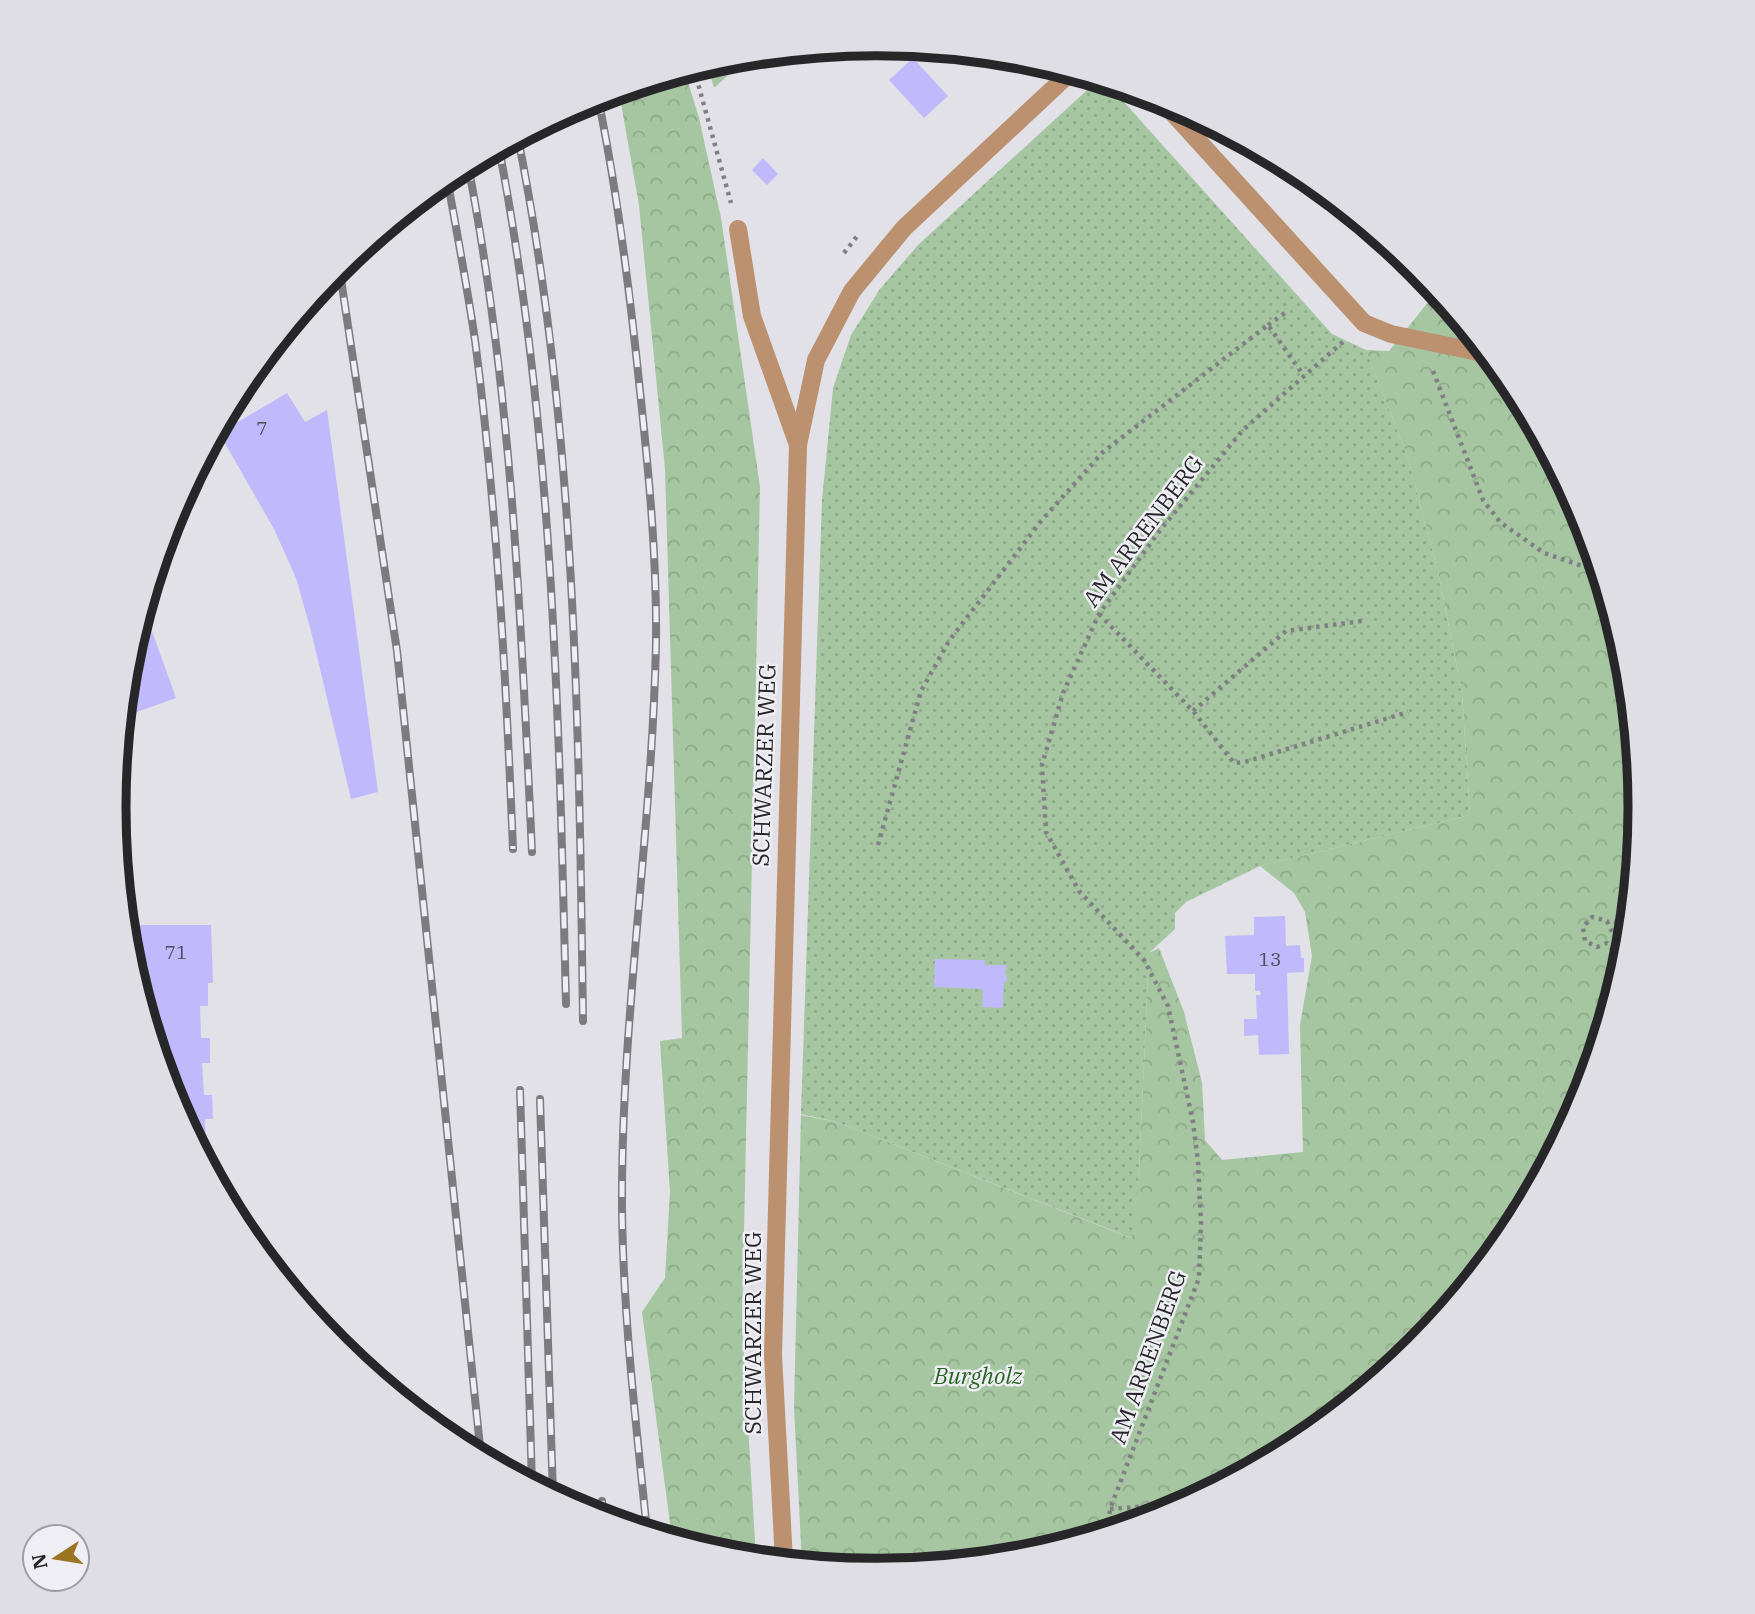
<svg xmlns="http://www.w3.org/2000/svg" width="1755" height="1614" viewBox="0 0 1755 1614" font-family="'IBM Plex Serif',serif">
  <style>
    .green { fill: #a5c6a0 }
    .forest { fill: url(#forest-crowns) }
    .garden { fill: url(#garden-dots) }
    .building { fill: #c0b9fb }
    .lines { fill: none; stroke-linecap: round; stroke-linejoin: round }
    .path { stroke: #808084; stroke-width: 4.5; stroke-dasharray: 3.5 5; stroke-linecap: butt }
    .minor { stroke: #bb9170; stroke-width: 18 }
    .rail-casing { stroke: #7b7b80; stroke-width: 8 }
    .rail { stroke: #eeeef4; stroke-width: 5; stroke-dasharray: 16; stroke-linecap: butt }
    .labels { text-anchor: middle; stroke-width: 5; stroke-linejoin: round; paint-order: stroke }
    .number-label { font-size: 19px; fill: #4d4c5e }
    .street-label { font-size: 23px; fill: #27272a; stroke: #eeeef4 }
    .park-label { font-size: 23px; font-style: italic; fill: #266620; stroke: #eeeef4 }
    .rim { fill: none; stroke: #27272a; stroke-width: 9 }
  </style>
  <defs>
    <pattern id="forest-crowns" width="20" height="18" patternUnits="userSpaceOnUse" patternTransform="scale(1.75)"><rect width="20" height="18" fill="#a5c6a0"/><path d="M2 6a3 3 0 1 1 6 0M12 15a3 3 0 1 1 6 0" fill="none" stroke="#8eaa8a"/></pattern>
    <pattern id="garden-dots" width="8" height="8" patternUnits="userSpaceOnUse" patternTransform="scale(1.75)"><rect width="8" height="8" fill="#a5c6a0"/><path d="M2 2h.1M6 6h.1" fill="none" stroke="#8eaa8a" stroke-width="1.8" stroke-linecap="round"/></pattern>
  </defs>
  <rect width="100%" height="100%" fill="#e1e1e7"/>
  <!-- green -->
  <path class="green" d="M 1301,172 L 1417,268 L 1424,276 L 1355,226 Z"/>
  <!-- forest -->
  <path class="forest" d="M 685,72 L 699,118 L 721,218 L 760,487 L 742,1324 L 756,1558 L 728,1555 L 672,1538 L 642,1312 L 665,1278 L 670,1192 L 660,1041 L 682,1038 L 665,469 L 639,205 L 619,92 Z
    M 1437,291 L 1512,383 L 1583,515 L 1626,658 L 1641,807 L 1626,956 L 1582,1099 L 1512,1231 L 1417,1347 L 1301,1442 L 1169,1512 L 1026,1556 L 877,1570 L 802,1563 L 794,1407 L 801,1115 L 837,1122 L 1131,1238 L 1139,1171 L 1149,953 L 1159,948 L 1184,1012 L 1202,1083 L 1205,1140 L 1222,1160 L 1303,1152 L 1300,1025 L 1312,956 L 1305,912 L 1294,893 L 1260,866 L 1470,815 L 1462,693 L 1439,576 L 1408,458 L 1366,350 L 1389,351 Z"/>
  <!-- garden -->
  <path class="garden" d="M 749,56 L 714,88 L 708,65 L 729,58 Z
    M 1098,80 L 1106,82 L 1332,334 L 1366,350 L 1408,458 L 1439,576 L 1462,693 L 1470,815 L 1260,866 L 1186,902 L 1175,913 L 1175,929 L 1149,953 L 1139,1171 L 1132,1238 L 837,1122 L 801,1114 L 822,500 L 833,388 L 851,335 L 880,289 L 918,245 Z"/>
  <!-- building -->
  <path class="building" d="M 913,58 L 948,96 L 924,118 L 889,80 Z
    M 763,158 L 778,174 L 767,185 L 752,170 Z
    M 287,393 L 305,422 L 327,410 L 378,792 L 351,799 L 311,631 L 296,578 L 274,529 L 219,433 Z
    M 144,609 L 176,698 L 123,717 L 129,658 Z
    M 1285,916 L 1286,946 L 1300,945 L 1301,958 L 1304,958 L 1304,972 L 1287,973 L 1289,1054 L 1259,1055 L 1258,1035 L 1244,1036 L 1244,1019 L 1257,1019 L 1256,995 L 1261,995 L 1260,991 L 1255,991 L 1255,974 L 1227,974 L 1225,936 L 1254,935 L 1254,917 Z
    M 139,925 L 211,925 L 213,983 L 208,983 L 208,1006 L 200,1006 L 201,1038 L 210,1038 L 210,1063 L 202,1063 L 204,1095 L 212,1095 L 213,1119 L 205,1119 L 206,1152 L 214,1152 L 215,1175 L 213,1175 L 172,1099 L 141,997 Z
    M 935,959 L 985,960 L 985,965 L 1006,965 L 1005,975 L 1007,975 L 1007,982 L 1004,982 L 1003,1008 L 982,1007 L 983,989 L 934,987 Z"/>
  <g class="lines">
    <!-- path -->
    <path class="path" d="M 694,69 L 731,203
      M 844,253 L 858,235
      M 1268,325 L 1285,313
      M 1433,371 L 1483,500 L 1500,522 L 1544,553 L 1600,572
      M 1099,614 L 1193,711 L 1234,763 L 1245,762 L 1408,712
      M 1193,711 L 1286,631 L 1362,621
      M 878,845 L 921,691 L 949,641 L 1041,521 L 1103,452 L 1268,325 L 1304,376
      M 1624,963 L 1607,943 L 1597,947 L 1585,941 L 1583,927 L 1592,917 L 1607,921 L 1612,932 L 1617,931 L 1631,911
      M 1110,1509 L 1187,1503
      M 1108,1531 L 1110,1509 L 1199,1278 L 1201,1224 L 1198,1162 L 1193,1122 L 1168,1006 L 1144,960 L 1079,891 L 1046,832 L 1042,765 L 1063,693 L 1099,614 L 1161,529 L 1243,430 L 1345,340"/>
    <!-- minor -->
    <path class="minor" d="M 1160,99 L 1364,323 L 1391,334 L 1488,354
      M 738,229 L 752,316 L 798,445
      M 784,1561 L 773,1355 L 798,445 L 816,360 L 852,291 L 904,228 L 1071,72"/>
    <defs>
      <path id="rail" d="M 598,98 C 618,195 630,293 640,391 C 649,475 657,559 656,644 C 652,832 621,1019 622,1207 C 623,1315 636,1423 647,1531
        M 518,138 C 576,428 579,727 583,1021
        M 499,148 C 553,430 559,718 566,1004
        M 468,165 C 512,393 521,620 532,852
        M 447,178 C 457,232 467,286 475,340 C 497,509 506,679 513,849
        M 339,266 L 397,651 L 481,1456
        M 520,1090 L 532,1484
        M 540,1099 L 553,1495
        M 602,1501 L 603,1517
        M 583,1502 L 583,1511"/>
    </defs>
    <!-- rail casing -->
    <use href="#rail" class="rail-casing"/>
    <!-- rail -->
    <use href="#rail" class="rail"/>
  </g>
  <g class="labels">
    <!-- number labels -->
    <g class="number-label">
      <text x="262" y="435">7</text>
      <text x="176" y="959">71</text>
      <text x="1270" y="966">13</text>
    </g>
    <!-- street labels -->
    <g class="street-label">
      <text transform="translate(1143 531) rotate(-53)" y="8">AM ARRENBERG</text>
      <text transform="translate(764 765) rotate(-88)" y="8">SCHWARZER WEG</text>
      <text transform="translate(753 1333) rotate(-90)" y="8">SCHWARZER WEG</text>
      <text transform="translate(1148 1357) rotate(-70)" y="8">AM ARRENBERG</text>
    </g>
    <!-- park labels -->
    <g class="park-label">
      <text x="978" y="1384">Burgholz</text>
    </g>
  </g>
  <!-- crop -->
  <path d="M0 0H1755V1614H0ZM126 807a751 751 0 1 1 1502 0a751 751 0 1 1-1502 0Z" fill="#dedee4" fill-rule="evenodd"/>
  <path class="rim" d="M126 807a751 751 0 1 1 1502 0a751 751 0 1 1-1502 0Z"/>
  <!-- north arrow -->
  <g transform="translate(56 1558) rotate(258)"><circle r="33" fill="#eeeef4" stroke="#9e9ea3" stroke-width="2"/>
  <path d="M0-5L12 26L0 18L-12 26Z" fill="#9a7420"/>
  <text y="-10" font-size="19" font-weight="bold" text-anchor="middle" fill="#27272a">N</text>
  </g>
</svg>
